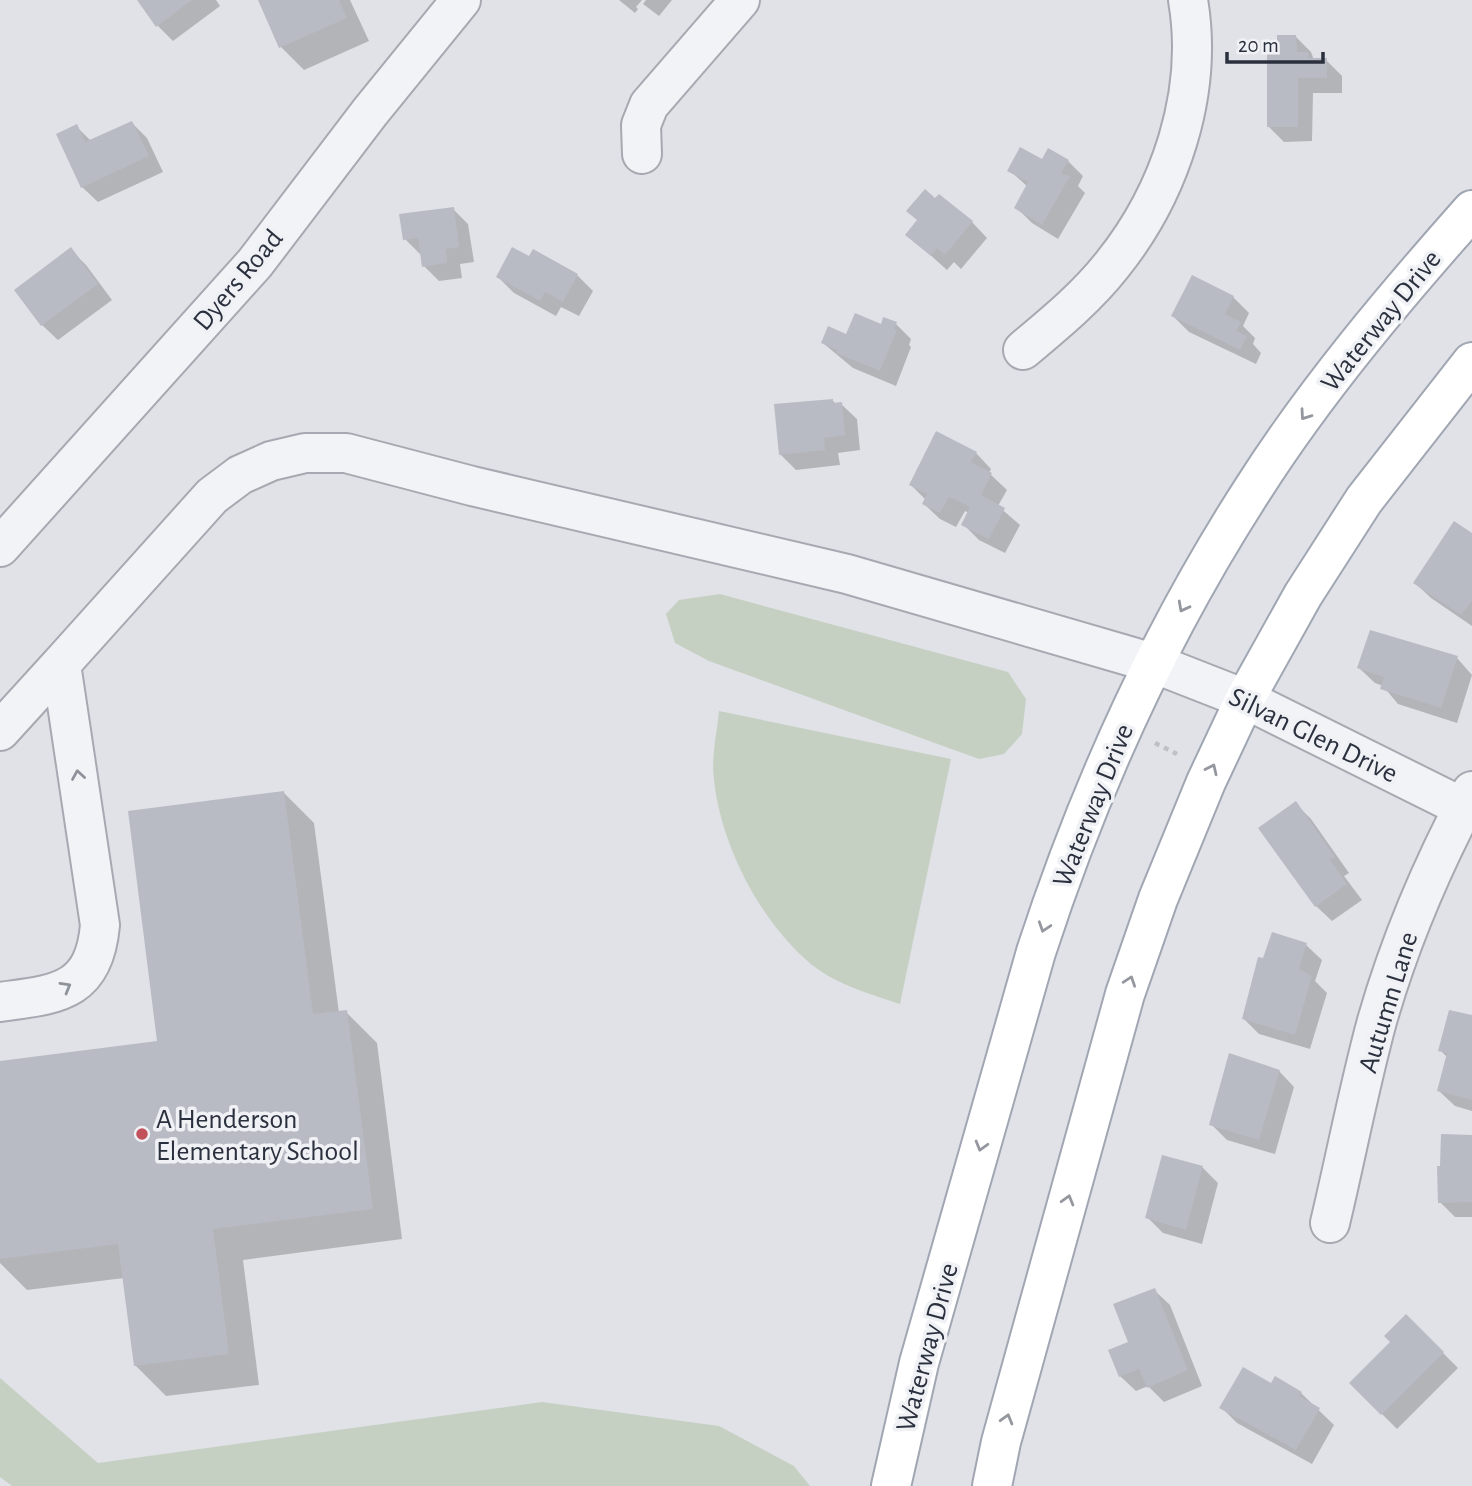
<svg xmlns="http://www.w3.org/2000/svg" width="1472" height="1486" viewBox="0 0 1472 1486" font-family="'Alegreya Sans',sans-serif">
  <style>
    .green { fill: #c5d0c2 }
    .shadow { fill: #0003 }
    .building { fill: #b8bbc4 }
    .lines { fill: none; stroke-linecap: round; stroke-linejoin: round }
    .minor-casing { stroke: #a6a9b1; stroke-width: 42 }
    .major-casing { stroke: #a0a6b2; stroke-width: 42 }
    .path { stroke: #bec0c6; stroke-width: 4.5; stroke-dasharray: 5 5; stroke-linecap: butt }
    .minor { stroke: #f2f3f6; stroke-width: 38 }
    .major { stroke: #fff; stroke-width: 38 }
    .oneway { stroke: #94989e }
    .oneway2 { stroke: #8e929a }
    .poi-dot { fill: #c1515a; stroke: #eff1f5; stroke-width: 2.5 }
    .labels { text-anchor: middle; stroke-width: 7; stroke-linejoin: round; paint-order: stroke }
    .street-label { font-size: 28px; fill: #2a303d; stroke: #eff1f5 }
    .poi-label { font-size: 28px; fill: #2a303d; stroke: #eff1f5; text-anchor: start }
  </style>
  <rect width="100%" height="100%" fill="#e0e2e7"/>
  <!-- green -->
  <path class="green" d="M 720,594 L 1008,672 L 1026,699 L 1022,734 L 1004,754 L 979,759 L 709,661 L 675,643 L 666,614 L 679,600 Z
    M 719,711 L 951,759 L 900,1004 C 870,994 838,985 812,965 C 761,923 721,846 714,780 C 711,757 717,733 719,711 Z
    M 0,1378 L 98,1463 L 542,1402 L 719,1426 L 794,1466 L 810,1486 L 12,1486 L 0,1477 Z"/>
  <!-- shadow -->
  <path class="shadow" d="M 139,0 L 216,0 L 220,6 L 173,41 L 158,26 Z
    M 260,0 L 350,0 L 369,41 L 304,70 L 281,47 Z
    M 619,0 L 642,0 L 636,7 L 638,9 L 635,13 Z
    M 646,0 L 672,0 L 659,16 L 643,4 Z
    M 1296,37 L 1311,52 L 1314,60 L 1326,60 L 1342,76 L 1342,93 L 1313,93 L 1312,141 L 1284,142 L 1268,126 L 1279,51 Z
    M 132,123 L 147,138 L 163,172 L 98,202 L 82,187 L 76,126 L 91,141 Z
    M 1043,161 L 1068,161 L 1083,176 L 1078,186 L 1085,193 L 1058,239 L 1032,223 L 1017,208 L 1028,187 L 1009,170 Z
    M 453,209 L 468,224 L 474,262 L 460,264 L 462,278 L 439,281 L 424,266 L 421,255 L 405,239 Z
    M 972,222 L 987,238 L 961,269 L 954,262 L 947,270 L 908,235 Z
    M 71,250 L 86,265 L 112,300 L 58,340 L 42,325 Z
    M 530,258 L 577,275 L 593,291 L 579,316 L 561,307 L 556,316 L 514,293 L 498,277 Z
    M 1192,277 L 1233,297 L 1249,313 L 1243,326 L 1255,338 L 1253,344 L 1261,353 L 1256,364 L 1189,332 L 1173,316 Z
    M 896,324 L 911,339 L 909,345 L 911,347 L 896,386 L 853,368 L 823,343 Z
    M 832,400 L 836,404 L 841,404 L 857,419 L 860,450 L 838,453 L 840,465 L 796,470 L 780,454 Z
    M 976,453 L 991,469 L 989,473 L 1007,490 L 998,506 L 1020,525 L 1005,553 L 979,540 L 963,524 L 969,513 L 965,511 L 956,527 L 940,519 L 924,504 L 926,500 L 911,485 Z
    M 1472,535 L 1472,626 L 1431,598 L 1415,583 Z
    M 1457,658 L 1472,675 L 1457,723 L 1398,704 L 1383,686 L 1375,683 L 1359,668 Z
    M 284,793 L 314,823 L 339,1013 L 346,1012 L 377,1043 L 402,1239 L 243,1260 L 259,1385 L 166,1396 L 136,1366 L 124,1278 L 27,1290 L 0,1263 L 0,1063 L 159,1042 Z
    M 1296,804 L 1311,819 L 1349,873 L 1344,876 L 1362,900 L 1332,921 L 1316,906 Z
    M 1306,945 L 1322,960 L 1315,981 L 1327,993 L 1310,1049 L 1259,1034 L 1244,1019 L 1264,961 Z
    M 1472,1017 L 1472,1111 L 1455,1106 L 1439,1091 L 1448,1058 L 1440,1050 Z
    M 1279,1071 L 1294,1087 L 1275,1154 L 1227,1140 L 1211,1124 Z
    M 1472,1137 L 1472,1217 L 1455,1217 L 1440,1202 Z
    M 1163,1157 L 1203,1168 L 1218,1183 L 1202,1244 L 1163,1233 L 1147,1217 Z
    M 1154,1290 L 1170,1305 L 1202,1386 L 1164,1402 L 1148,1386 L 1136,1391 L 1120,1376 L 1131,1343 Z
    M 1406,1316 L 1458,1368 L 1397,1429 L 1351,1383 L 1392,1342 Z
    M 1301,1393 L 1334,1425 L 1312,1464 L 1237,1423 L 1221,1407 Z"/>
  <!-- building -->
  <path class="building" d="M 137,0 L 192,0 L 156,27 Z
    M 258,0 L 339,0 L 347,18 L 279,48 Z
    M 1277,35 L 1296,35 L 1297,52 L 1308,52 L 1309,58 L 1327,58 L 1327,78 L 1298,78 L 1298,127 L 1267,127 L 1267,49 L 1277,49 Z
    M 132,121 L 149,156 L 81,188 L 56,134 L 77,124 L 85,142 Z
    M 1020,147 L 1042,159 L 1048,148 L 1069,160 L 1061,173 L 1070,176 L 1042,225 L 1014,208 L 1028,182 L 1007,171 Z
    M 925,189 L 935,198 L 939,194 L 973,221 L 945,255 L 937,248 L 931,256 L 905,235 L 917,220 L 906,211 Z
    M 454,207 L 459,247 L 446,249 L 447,263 L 422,267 L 418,238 L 403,240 L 399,214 Z
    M 71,247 L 98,284 L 41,326 L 14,290 Z
    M 512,247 L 529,256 L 533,249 L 578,274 L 563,302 L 545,292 L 540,301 L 496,277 Z
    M 1192,275 L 1234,296 L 1225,314 L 1241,322 L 1236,331 L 1247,336 L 1240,350 L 1171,316 Z
    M 855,313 L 881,324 L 883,317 L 897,322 L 894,329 L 897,330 L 880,371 L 836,353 L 837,350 L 821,343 L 828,326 L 846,334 Z
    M 833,399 L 833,403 L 842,402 L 845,435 L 824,438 L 825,450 L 779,455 L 774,404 Z
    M 936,431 L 977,452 L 971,462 L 992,473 L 981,495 L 1005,508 L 989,539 L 961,525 L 970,507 L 949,497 L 940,513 L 922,504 L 927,494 L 909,485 Z
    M 1454,521 L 1472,533 L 1472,601 L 1461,615 L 1413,583 Z
    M 1370,630 L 1458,656 L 1441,708 L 1380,689 L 1384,677 L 1357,668 Z
    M 284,791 L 313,1014 L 347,1010 L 373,1209 L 213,1229 L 229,1354 L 134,1366 L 118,1244 L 0,1259 L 0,1061 L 157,1041 L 128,811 Z
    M 1296,801 L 1335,857 L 1330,860 L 1347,884 L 1315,907 L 1258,828 Z
    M 1272,932 L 1307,943 L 1299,969 L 1312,976 L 1295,1035 L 1242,1019 L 1258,957 L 1263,958 Z
    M 1449,1010 L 1472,1015 L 1472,1100 L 1437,1091 L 1447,1053 L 1438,1051 Z
    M 1229,1053 L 1280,1070 L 1259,1140 L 1209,1125 Z
    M 1441,1134 L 1472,1135 L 1472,1202 L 1438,1203 L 1437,1166 L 1440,1166 Z
    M 1162,1155 L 1203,1166 L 1186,1230 L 1145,1218 Z
    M 1155,1288 L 1188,1370 L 1147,1388 L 1139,1369 L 1119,1377 L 1108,1350 L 1128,1342 L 1113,1304 Z
    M 1406,1314 L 1444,1352 L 1381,1415 L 1349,1383 L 1390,1342 L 1384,1336 Z
    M 1243,1367 L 1271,1383 L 1275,1376 L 1302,1392 L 1299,1396 L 1320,1408 L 1296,1450 L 1219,1408 Z"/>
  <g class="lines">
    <defs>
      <path id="minor" d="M 642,154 L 641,125 L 649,105 L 740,0
        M 1023,350 C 1054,324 1086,298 1112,265 C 1170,193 1204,93 1188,0
        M 0,547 L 255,263 L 370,112 L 461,0
        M 61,664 L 212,496 L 240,475 L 271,461 L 305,453 L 346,453 L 472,486 L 847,574 L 1153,663 L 1245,699 L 1472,812
        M 0,731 L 61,664 L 100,925 C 94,993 57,994 0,1002
        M 1330,1223 C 1346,1156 1359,1087 1377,1021 C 1400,941 1433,864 1472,791"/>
      <path id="major" d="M 891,1486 L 919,1363 L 1036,952 C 1089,789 1160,633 1253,489 C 1316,390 1394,298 1472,210
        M 992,1486 L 1001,1442 L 1125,994 L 1158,899 L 1206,782 L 1245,699 L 1303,595 L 1364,500 L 1472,362"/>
    </defs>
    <!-- minor casing -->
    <use href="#minor" class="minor-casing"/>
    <!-- major casing -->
    <use href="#major" class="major-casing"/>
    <!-- path -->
    <path class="path" d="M 1155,743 L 1177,754"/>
    <!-- minor -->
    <use href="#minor" class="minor"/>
    <!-- major -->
    <use href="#major" class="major"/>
  </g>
  <!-- one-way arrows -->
  <defs><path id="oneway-chevron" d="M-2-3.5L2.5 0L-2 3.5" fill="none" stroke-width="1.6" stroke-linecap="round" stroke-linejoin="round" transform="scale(1.75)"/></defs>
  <g class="oneway">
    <use href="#oneway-chevron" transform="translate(1305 415) rotate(125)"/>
    <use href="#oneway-chevron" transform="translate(1183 607) rotate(118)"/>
    <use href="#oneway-chevron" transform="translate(1212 769) rotate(-65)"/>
    <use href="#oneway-chevron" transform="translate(1044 927) rotate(108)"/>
    <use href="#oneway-chevron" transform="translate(1130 981) rotate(-71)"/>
    <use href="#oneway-chevron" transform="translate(981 1146) rotate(106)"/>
    <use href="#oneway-chevron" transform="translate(1068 1200) rotate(-74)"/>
    <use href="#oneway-chevron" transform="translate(1007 1419) rotate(-74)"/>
  </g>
  <g class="oneway2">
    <use href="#oneway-chevron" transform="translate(78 775) rotate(-99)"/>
    <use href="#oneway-chevron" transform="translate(66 987) rotate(-30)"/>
  </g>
  <!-- markers -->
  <circle class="poi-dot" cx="142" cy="1134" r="7"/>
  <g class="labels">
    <!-- street labels -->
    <g class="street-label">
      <text transform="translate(237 279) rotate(-50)" y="10">Dyers Road</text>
      <text transform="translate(1380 320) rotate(-51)" y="10">Waterway Drive</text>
      <text transform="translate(1314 734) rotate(26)" y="10">Silvan Glen Drive</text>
      <text transform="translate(1092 805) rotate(-68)" y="10">Waterway Drive</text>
      <text transform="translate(1387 1002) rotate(-73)" y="10">Autumn Lane</text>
      <text transform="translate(926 1347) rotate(-75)" y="10">Waterway Drive</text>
    </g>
    <!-- poi labels -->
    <g class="poi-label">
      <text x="156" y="1128">A Henderson<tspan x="156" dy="32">Elementary School</tspan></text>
    </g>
  </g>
  <!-- scale -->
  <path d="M1227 52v10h96v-10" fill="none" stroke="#2a303d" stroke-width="3.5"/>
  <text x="1238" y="52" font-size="21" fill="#2a303d" stroke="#eff1f5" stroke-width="5" paint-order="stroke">20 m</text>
</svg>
